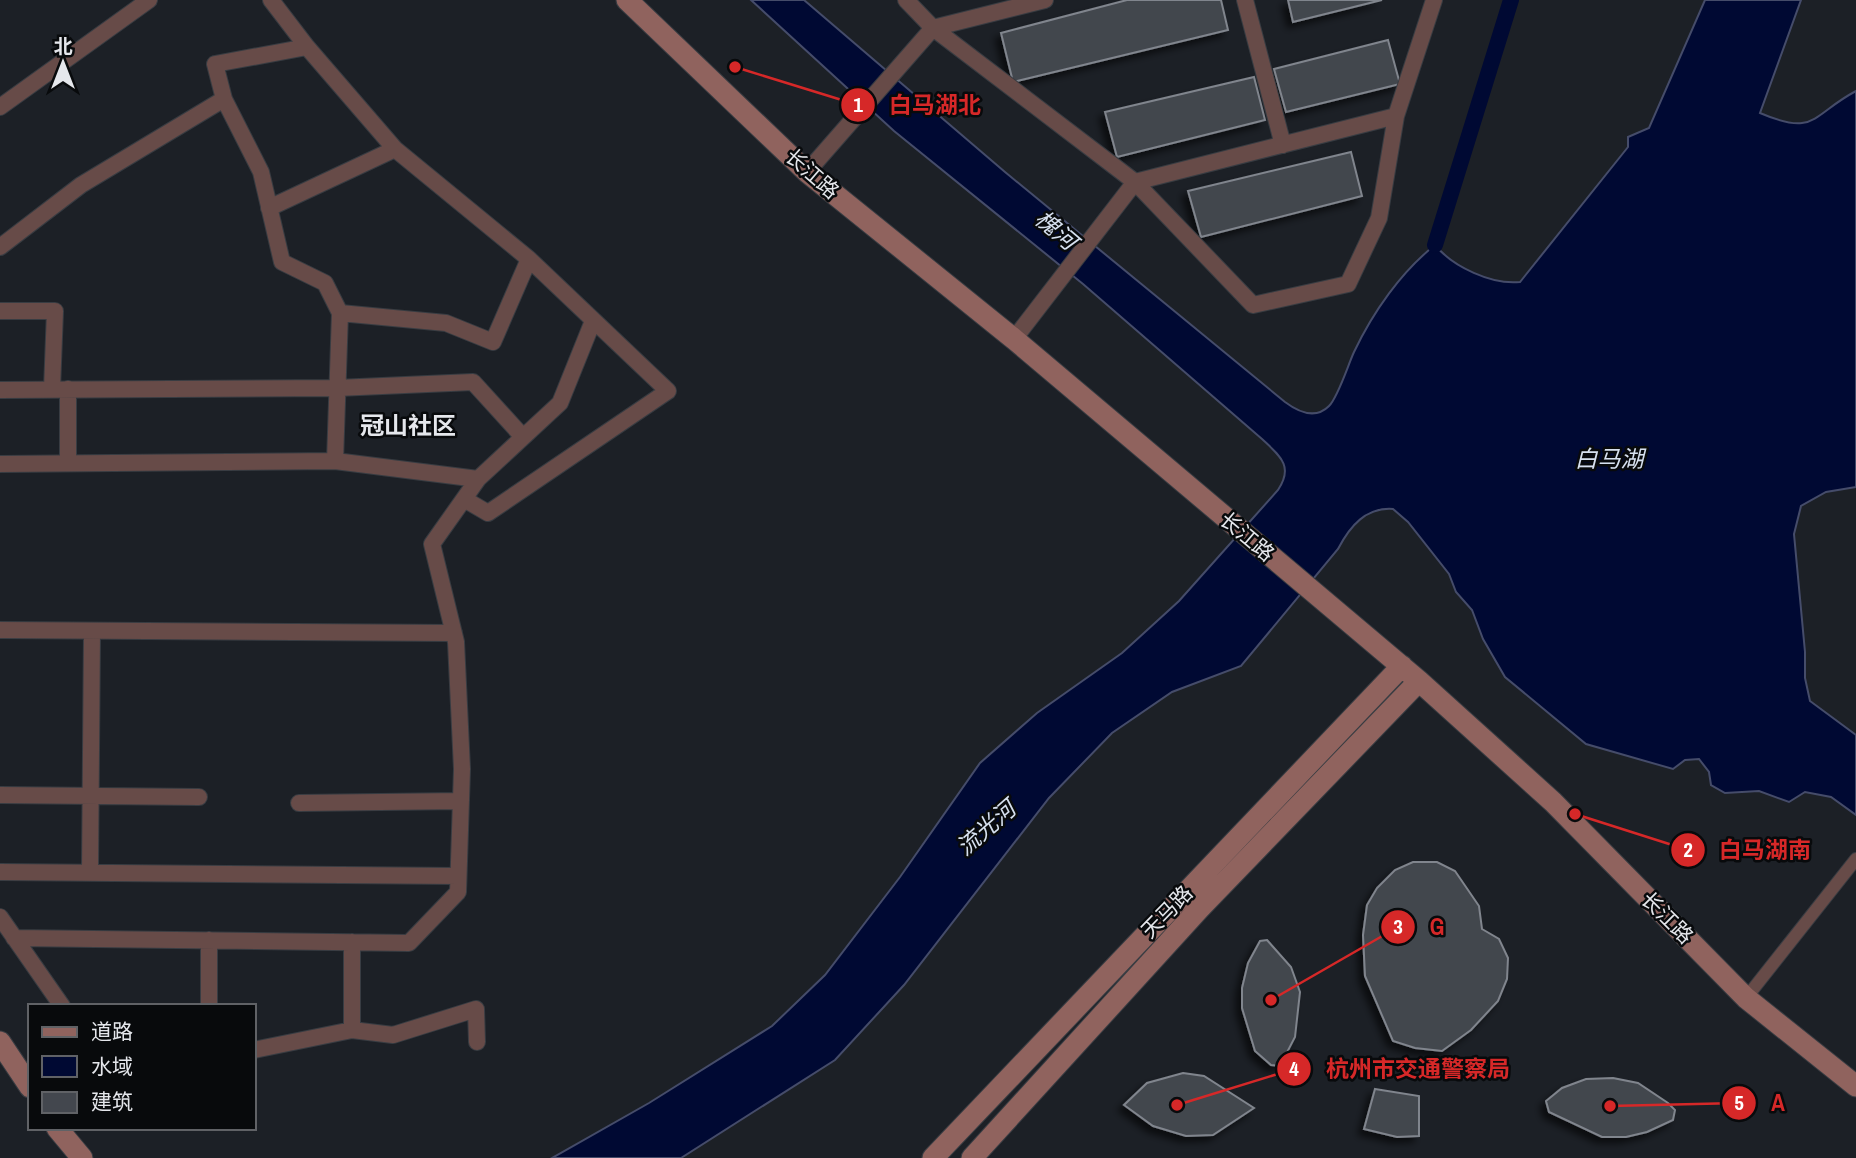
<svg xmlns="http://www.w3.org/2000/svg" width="1856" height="1158" viewBox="0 0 1856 1158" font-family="'Archivo Narrow','Noto Sans SC',sans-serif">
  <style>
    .water { fill: #000933; stroke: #454c6a; stroke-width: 2 }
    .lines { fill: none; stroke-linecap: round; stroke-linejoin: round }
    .canal { stroke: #000933; stroke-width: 16 }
    .building { fill: #43474e; stroke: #80858d; stroke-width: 2; filter: url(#shadow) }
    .pedestrian-casing { stroke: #383c42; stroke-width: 14 }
    .minor-casing { stroke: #383c42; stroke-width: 18 }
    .secondary-casing { stroke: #383c42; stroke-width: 23 }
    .pedestrian { stroke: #674b48; stroke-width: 12 }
    .minor { stroke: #674b48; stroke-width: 16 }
    .secondary { stroke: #90635e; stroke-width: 21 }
    .labels { text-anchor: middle; stroke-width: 5; stroke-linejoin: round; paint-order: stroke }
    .street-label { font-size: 21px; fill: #e5e7ec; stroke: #080a0c }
    .water-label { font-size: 23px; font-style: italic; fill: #d7e1f0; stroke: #080a0c }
    .quarter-label { font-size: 24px; font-weight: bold; fill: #e5e7ec; stroke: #080a0c }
    .leader { fill: none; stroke: #d62828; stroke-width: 2.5 }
    .callout-dot { fill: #d62828; stroke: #080a0c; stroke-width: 2.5 }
    .mark-label { font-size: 21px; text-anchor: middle; font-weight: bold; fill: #fff }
    .callout-label { font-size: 23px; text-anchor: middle; font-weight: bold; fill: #d62828; stroke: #080a0c; stroke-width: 5; stroke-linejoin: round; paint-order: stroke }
  </style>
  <defs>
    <filter id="shadow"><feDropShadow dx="-5.5" dy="5.5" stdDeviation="3.5" flood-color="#0009"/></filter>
  </defs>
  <rect width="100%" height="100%" fill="#1c2026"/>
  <!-- water -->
  <path class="water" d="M 751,0 L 804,0 L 1005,172 L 1285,402 C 1297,411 1315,420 1329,406 C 1338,397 1348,365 1354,352 C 1373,312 1401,272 1435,245 C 1453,267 1492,285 1520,282 L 1628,147 L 1628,137 L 1649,128 L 1705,0 L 1801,0 L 1760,113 C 1816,137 1811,115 1856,91 L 1856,487 L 1826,492 L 1801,506 L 1794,534 L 1805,652 L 1805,678 L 1810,701 L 1856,735 L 1856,815 L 1831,797 L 1805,792 L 1789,802 L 1759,791 L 1725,793 L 1711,785 L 1709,772 L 1699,759 L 1685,760 L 1673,769 L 1586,744 L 1505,677 L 1483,639 L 1472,610 L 1456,592 L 1449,574 L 1408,522 L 1393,509 C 1366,507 1350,526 1338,549 L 1241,666 L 1172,692 L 1112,733 L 1049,798 L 904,985 L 835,1060 L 681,1158 L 552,1158 L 649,1103 L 772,1026 L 825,975 L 900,877 L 980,763 L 1037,713 L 1122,653 L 1179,601 L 1278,490 C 1294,466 1280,456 1262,439 L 1083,284 L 894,131 Z"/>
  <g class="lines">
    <!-- canal -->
    <path class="canal" d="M 1435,245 L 1511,0"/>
  </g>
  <!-- building -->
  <path class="building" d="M 1127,0 L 1221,0 L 1228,30 L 1013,82 L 1001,33 Z
    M 1288,0 L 1382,0 L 1293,22 Z
    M 1388,40 L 1400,84 L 1286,112 L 1274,69 Z
    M 1254,77 L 1265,120 L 1117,157 L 1105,112 Z
    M 1351,152 L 1362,196 L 1201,237 L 1188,191 Z
    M 1413,862 L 1437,862 L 1455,871 L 1479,906 L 1482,929 L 1499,939 L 1508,958 L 1507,979 L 1498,1001 L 1471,1030 L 1442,1051 L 1415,1048 L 1393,1041 L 1365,976 L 1363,935 L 1367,905 L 1377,888 L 1395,870 Z
    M 1267,940 L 1291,967 L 1300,992 L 1295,1037 L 1280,1066 L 1271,1065 L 1255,1051 L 1242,1008 L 1242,988 L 1248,963 L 1260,941 Z
    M 1183,1073 L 1204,1076 L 1254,1108 L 1213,1135 L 1186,1136 L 1153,1126 L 1124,1105 L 1147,1083 Z
    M 1613,1078 L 1638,1083 L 1668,1103 L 1675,1110 L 1673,1120 L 1647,1132 L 1626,1137 L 1602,1137 L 1549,1112 L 1546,1101 L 1562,1088 L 1586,1079 Z
    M 1375,1089 L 1419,1096 L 1419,1136 L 1397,1137 L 1364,1129 Z"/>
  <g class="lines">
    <defs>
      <path id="pedestrian" d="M 1746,998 L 1856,859"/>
      <path id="minor" d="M 271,0 L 307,47 L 395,149 L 529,259 L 668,391 L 488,513 L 464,499
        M 906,0 L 933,28 L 1135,182 L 1253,305 L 1348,284 L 1379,218 L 1396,116 L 1434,0
        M 1245,0 L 1283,145
        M 224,99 L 261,172 L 282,262 L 325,283 L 340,313 L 335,461
        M 0,107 L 149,0
        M 807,172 L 933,28 L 1045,0
        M 269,208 L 395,149
        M 0,247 L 81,185 L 224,99 L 215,64 L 307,47
        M 0,311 L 55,311 L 52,389
        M 340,313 L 446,323 L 493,342 L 529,259
        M 1014,339 L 1135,182 L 1396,116
        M 68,389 L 68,463
        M 0,390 L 337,388 L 473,382 L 523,437
        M 0,464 L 335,461 L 478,479
        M 0,630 L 454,633
        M 0,795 L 199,797
        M 299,803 L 461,801
        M 90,871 L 92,631
        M 0,872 L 458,876
        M 0,917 L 62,1006
        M 14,938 L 409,943 L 458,892 L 462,769 L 456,642 L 432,544 L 478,479 L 560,403 L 593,321
        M 209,940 L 209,1006
        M 352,942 L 352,1030 L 393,1035 L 476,1009 L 477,1042
        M 254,1050 L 352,1030"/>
      <path id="secondary" d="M 627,0 L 807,172 L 1014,339 L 1419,681 L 1553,802 L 1746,998 L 1856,1086
        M 0,1042 L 30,1087
        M 57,1128 L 82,1158
        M 933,1158 L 1402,666
        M 972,1158 L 1200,908 L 1419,681"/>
    </defs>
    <!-- pedestrian casing -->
    <use href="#pedestrian" class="pedestrian-casing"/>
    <!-- minor casing -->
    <use href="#minor" class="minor-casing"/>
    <!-- secondary casing -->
    <use href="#secondary" class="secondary-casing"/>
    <!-- pedestrian -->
    <use href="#pedestrian" class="pedestrian"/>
    <!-- minor -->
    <use href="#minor" class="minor"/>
    <!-- secondary -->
    <use href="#secondary" class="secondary"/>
  </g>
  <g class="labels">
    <!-- street labels -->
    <g class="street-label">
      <text transform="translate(812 174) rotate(41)" y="7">长江路</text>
      <text transform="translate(1247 537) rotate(40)" y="7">长江路</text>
      <text transform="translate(1167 912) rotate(-46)" y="7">天马路</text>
      <text transform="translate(1667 918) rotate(45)" y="7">长江路</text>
    </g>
    <!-- water labels -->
    <g class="water-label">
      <text transform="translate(1056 230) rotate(40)" y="8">槐河</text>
      <text x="1609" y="467">白马湖</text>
      <text transform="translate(986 828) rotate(-41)" y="8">流光河</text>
    </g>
    <!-- quarter labels -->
    <g class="quarter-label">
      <text x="408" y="434">冠山社区</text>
    </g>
  </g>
  <!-- callouts -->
  <path class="leader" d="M735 67L858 105M1575 814L1688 850M1271 1000L1398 927M1177 1105L1294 1069M1610 1106L1739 1103"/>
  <g class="callout-dot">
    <circle cx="735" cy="67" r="7"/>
    <circle cx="1575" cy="814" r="7"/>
    <circle cx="1271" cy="1000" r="7"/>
    <circle cx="1177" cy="1105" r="7"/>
    <circle cx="1610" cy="1106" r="7"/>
    <circle cx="858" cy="105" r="18"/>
    <circle cx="1688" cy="850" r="18"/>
    <circle cx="1398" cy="927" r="18"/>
    <circle cx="1294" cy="1069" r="18"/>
    <circle cx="1739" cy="1103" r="18"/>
  </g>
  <g class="mark-label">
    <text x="858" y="112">1</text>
    <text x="1688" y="857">2</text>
    <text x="1398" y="934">3</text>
    <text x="1294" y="1076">4</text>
    <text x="1739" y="1110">5</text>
  </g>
  <g class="callout-label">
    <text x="935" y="113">白马湖北</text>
    <text x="1765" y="858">白马湖南</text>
    <text x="1437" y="935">G</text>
    <text x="1418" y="1077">杭州市交通警察局</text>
    <text x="1778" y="1111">A</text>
  </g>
  <!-- legend -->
  <rect x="28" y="1004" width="228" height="126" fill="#080a0c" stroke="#606266" stroke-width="2"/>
  <rect x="42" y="1027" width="35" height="10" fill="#90635e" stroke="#606266" stroke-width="2"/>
  <text x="91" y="1039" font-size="21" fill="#e5e7ec">道路</text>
  <rect x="42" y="1056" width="35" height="21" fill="#000933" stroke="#606266" stroke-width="2"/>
  <text x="91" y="1074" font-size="21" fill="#e5e7ec">水域</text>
  <rect x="42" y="1092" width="35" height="21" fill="#43474e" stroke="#606266" stroke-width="2"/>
  <text x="91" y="1109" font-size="21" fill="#e5e7ec">建筑</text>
  <!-- north arrow -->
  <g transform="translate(63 63)" stroke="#080a0c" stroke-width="5" paint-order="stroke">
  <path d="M0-5L12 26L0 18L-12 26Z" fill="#e5e7ec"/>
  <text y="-10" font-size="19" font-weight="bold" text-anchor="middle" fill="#e5e7ec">北</text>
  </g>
</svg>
